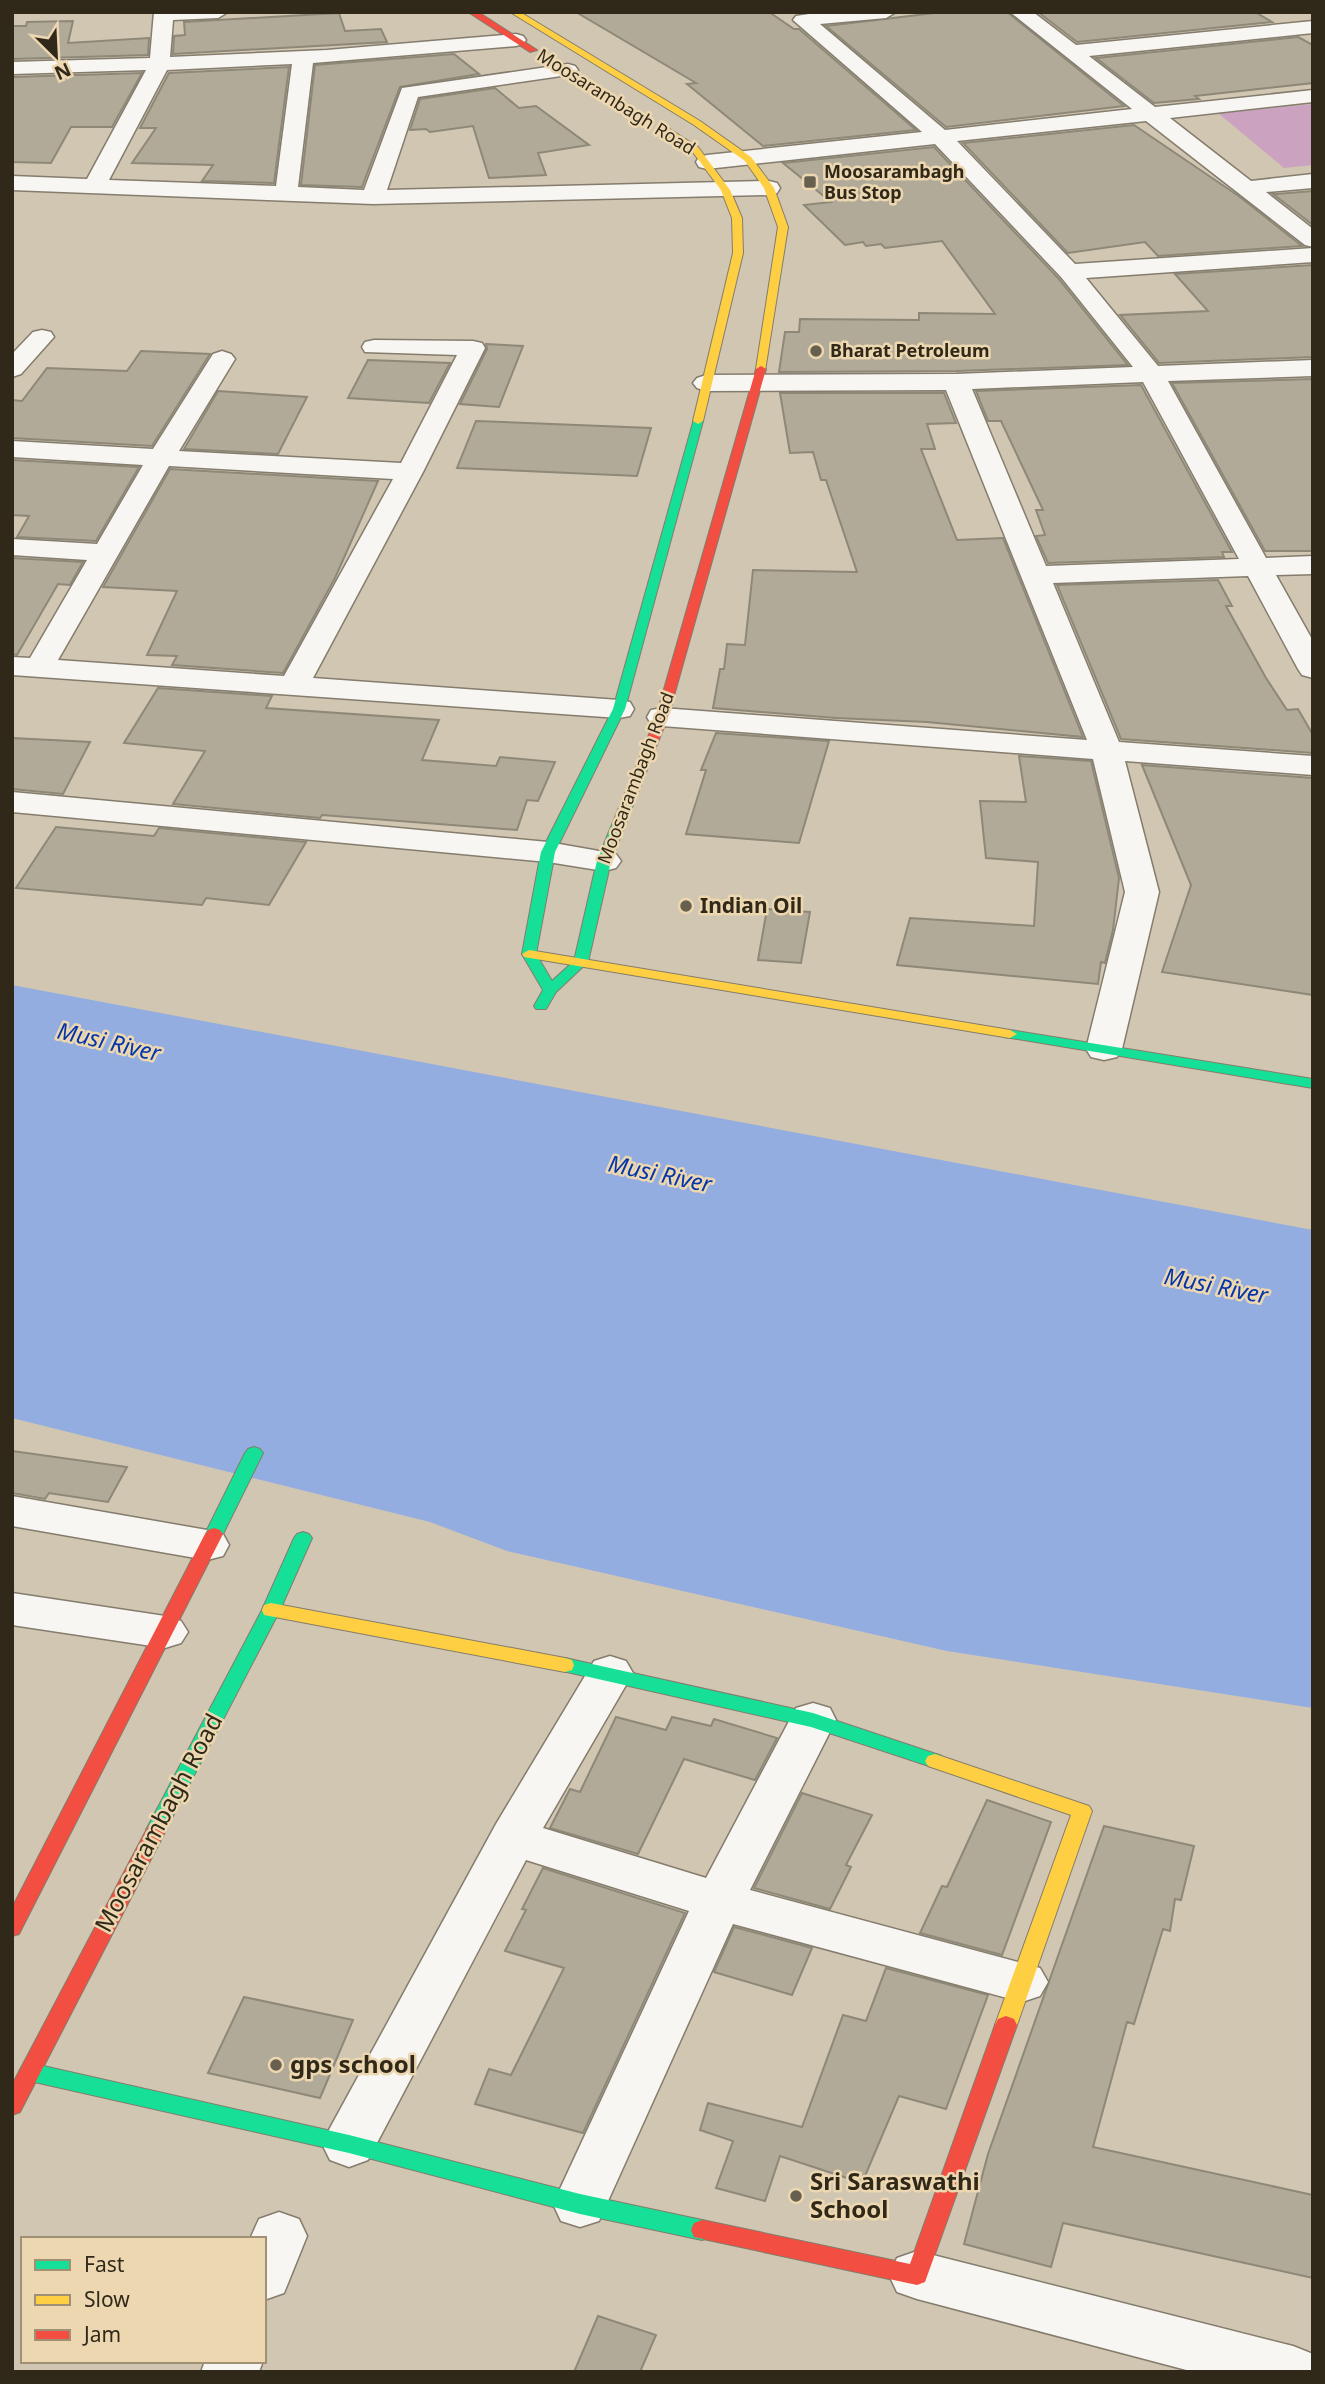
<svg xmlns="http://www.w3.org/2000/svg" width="1325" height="2384" viewBox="0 0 1325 2384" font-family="'Noto Sans',sans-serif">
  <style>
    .green { fill: #cca2c1 }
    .water { fill: #93ade1 }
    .building { fill: #b1aa99; stroke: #8e8878; stroke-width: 2 }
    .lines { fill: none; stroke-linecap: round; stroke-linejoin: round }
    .street-casing { stroke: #847c6c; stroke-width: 3 }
    .fast-casing { stroke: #847c6c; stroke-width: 2 }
    .slow-casing { stroke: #847c6c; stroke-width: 2 }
    .jam-casing { stroke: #847c6c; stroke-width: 2 }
    .street { fill: #f8f6f3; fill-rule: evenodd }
    .fast { fill: #16e098; fill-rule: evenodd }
    .slow { fill: #ffcf43; fill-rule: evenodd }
    .jam { fill: #f24e42; fill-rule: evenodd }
    .poi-dot { fill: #68604f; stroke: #ecd7b0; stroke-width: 2.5 }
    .labels { text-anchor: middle; stroke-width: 5; stroke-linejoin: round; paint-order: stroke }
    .far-street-label { font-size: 18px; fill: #30291a; stroke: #ecd7b0 }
    .far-poi-label { font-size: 18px; font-weight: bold; fill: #30291a; stroke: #ecd7b0; text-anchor: start }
    .poi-label { font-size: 21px; font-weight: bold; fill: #30291a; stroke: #ecd7b0; text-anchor: start }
    .water-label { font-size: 23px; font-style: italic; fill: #0435aa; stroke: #ecd7b0 }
    .near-street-label { font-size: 24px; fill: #30291a; stroke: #ecd7b0 }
    .near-poi-label { font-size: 24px; font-weight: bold; fill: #30291a; stroke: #ecd7b0; text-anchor: start }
  </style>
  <rect width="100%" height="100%" fill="#d1c6b1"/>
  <!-- green -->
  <path class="green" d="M 1313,104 L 1313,165 L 1284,168 L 1218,113 Z"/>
  <!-- water -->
  <path class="water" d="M 12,985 L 1313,1230 L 1313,1708 L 947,1651 L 507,1551 L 430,1522 L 12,1418 Z"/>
  <!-- building -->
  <path class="building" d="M 576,12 L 769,12 L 794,29 L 799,29 L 916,130 L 763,146 L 687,84 L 696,83 Z
    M 943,12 L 1007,12 L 1124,106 L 946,127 L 826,26 Z
    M 1038,12 L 1255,12 L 1272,22 L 1077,42 Z
    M 339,13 L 345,31 L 381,29 L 387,42 L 173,54 L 174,36 L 185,35 L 184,22 Z
    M 73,21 L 68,43 L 149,38 L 148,55 L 12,59 L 12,26 L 26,26 L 27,22 Z
    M 1298,37 L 1313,45 L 1313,83 L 1195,96 L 1199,99 L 1154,103 L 1096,58 Z
    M 454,54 L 479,74 L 400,87 L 362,187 L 301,185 L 315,65 Z
    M 289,67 L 274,183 L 202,181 L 213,165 L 132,163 L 156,128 L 140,128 L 169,73 Z
    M 142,73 L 112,127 L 71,127 L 51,163 L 12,162 L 12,77 Z
    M 495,88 L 519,108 L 536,106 L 589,145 L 538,153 L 546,175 L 489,178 L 473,126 L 430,132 L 426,129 L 410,130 L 420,99 Z
    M 1134,125 L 1240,197 L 1302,246 L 1158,256 L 1145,242 L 1068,253 L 963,143 Z
    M 934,147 L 1059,279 L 1128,365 L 956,371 L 779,372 L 785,332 L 799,332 L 800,319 L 919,320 L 919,313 L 995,314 L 942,241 L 885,248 L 881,244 L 866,246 L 863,242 L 845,245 L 804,205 L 831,202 L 783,163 Z
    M 1313,191 L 1313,225 L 1273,194 L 1276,194 Z
    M 1313,265 L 1313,357 L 1159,363 L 1120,315 L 1208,311 L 1175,274 Z
    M 486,344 L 523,346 L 499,407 L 460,404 L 487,349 Z
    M 141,351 L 210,354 L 152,446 L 12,438 L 12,400 L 22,401 L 47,368 L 127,371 Z
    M 368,360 L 450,363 L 429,403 L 348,398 Z
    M 1313,379 L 1313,551 L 1265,551 L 1172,383 Z
    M 1141,385 L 1232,552 L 1222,552 L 1224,557 L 1048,563 L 1036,536 L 1045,535 L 1036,510 L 1043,510 L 1001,421 L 988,421 L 976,391 Z
    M 218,391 L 307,397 L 278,454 L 184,449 Z
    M 780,393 L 944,393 L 956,423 L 927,424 L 935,449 L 921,449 L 957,540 L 1003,538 L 1083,737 L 927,722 L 836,718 L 713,708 L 720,669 L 724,669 L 727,644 L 745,645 L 753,570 L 857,572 L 826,480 L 821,480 L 813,452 L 790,453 Z
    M 476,421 L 651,428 L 637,476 L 457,468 Z
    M 12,460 L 139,467 L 96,541 L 17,537 L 29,516 L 12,515 Z
    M 170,469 L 378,481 L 335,578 L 283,673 L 172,665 L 177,656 L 147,655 L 177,591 L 103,587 Z
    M 12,558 L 83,562 L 70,585 L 58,584 L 17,655 L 12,654 Z
    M 1218,580 L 1232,606 L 1226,606 L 1266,678 L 1287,710 L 1298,709 L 1313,735 L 1313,753 L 1121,739 L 1057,585 Z
    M 158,688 L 272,696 L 266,708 L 439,720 L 422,760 L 496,766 L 500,757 L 555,762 L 538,801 L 527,800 L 517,830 L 322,815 L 320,818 L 173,804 L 205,751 L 124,743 Z
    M 716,733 L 829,741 L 799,843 L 686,834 L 706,770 L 701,770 Z
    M 12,738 L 90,742 L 63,794 L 12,789 Z
    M 1019,756 L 1091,761 L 1119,878 L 1113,930 L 1105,963 L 1101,962 L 1098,984 L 897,965 L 910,918 L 1034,926 L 1038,862 L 986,858 L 980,801 L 1026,802 Z
    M 1142,765 L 1313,778 L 1313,995 L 1162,972 L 1191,885 Z
    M 56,827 L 154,836 L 159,828 L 306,842 L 269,905 L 206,898 L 202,905 L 16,888 Z
    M 767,909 L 810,912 L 801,963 L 758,960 Z
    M 12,1451 L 127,1467 L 108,1502 L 49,1493 L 45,1499 L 12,1493 Z
    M 616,1717 L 666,1730 L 672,1717 L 711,1726 L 714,1719 L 777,1738 L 755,1780 L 684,1759 L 638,1854 L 550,1828 L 570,1789 L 580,1792 Z
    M 802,1793 L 872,1815 L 846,1865 L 851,1867 L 830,1909 L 754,1888 Z
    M 987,1800 L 1051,1822 L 1002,1955 L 920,1933 L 942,1886 L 947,1887 Z
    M 1104,1826 L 1194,1846 L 1181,1900 L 1175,1899 L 1170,1931 L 1163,1929 L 1134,2024 L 1127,2022 L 1093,2147 L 1313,2195 L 1313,2278 L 1063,2223 L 1051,2267 L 964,2244 L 988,2154 Z
    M 543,1868 L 685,1913 L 583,2133 L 475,2104 L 489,2069 L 511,2075 L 564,1968 L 505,1951 L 526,1910 L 522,1909 Z
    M 734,1927 L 812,1948 L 792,1995 L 714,1972 Z
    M 886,1968 L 988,1995 L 946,2109 L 899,2096 L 862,2183 L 780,2156 L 765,2201 L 716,2188 L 733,2141 L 700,2130 L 708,2103 L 802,2127 L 843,2015 L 866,2021 Z
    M 244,1997 L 353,2020 L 320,2098 L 208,2073 Z
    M 598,2316 L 656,2335 L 640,2372 L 574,2372 Z"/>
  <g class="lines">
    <defs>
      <path id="street" d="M 154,12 L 228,12 L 218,18 L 173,20 L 170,57 L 327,50 L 516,34 L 523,36 L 526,40 L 523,44 L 516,46 L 313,63 L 298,187 L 364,190 L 402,88 L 568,64 L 575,66 L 578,70 L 575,74 L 418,97 L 387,190 L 769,181 L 777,183 L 780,188 L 777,193 L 769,195 L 373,204 L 12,190 L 12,176 L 87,179 L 146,70 L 12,74 L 12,62 L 150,58 ZM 292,64 L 276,186 L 109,180 L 167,70 Z
        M 822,12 L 896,12 L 886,18 L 820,24 L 945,130 L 1132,109 L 1010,12 L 1033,12 L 1076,45 L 1313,21 L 1313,33 L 1089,56 L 1155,107 L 1313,90 L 1313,102 L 1170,118 L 1251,181 L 1313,174 L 1313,188 L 1266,192 L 1313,229 L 1313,247 L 1305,245 L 1146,121 L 957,141 L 1075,264 L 1313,248 L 1313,262 L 1086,278 L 1158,366 L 1313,360 L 1313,376 L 1168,381 L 1266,558 L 1313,556 L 1313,574 L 1276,575 L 1313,641 L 1313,678 L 1302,675 L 1298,669 L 1248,576 L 1053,583 L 1119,742 L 1313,756 L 1313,775 L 1125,761 L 1159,892 L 1122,1049 L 1117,1057 L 1104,1060 L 1091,1057 L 1086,1049 L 1125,892 L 1093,759 L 662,726 L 651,724 L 647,717 L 651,710 L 662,708 L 1087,740 L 946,390 L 706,391 L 697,388 L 693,383 L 697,378 L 706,375 L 956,374 L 1133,367 L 1061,277 L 935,144 L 707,169 L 699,167 L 696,162 L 699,157 L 707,155 L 922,132 L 793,20 L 796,16 ZM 1143,382 L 1239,559 L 1046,566 L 972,389 Z
        M 42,330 L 51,332 L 54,337 L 21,374 L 12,377 L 12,354 L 33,332 Z
        M 374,340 L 473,341 L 482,343 L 485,348 L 423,472 L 313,678 L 619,700 L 630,702 L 634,709 L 630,716 L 619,718 L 12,675 L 12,657 L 30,658 L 87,560 L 12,555 L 12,539 L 97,544 L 143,465 L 12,457 L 12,441 L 153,449 L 213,354 L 222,351 L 231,354 L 235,359 L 179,451 L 401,463 L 457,355 L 365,352 L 362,347 L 365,342 ZM 169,466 L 393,479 L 284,676 L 58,660 Z
        M 12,792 L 548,842 L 616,854 L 621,861 L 616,868 L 604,871 L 548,862 L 12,812 Z
        M 12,1496 L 207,1530 L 223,1534 L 229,1545 L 223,1556 L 207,1560 L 12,1526 Z
        M 12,1593 L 165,1616 L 181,1621 L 188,1632 L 181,1643 L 165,1648 L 12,1625 Z
        M 610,1656 L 626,1661 L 633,1673 L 543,1828 L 706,1878 L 796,1708 L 813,1703 L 830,1708 L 836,1720 L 750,1890 L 1040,1968 L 1048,1982 L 1040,1996 L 1022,2002 L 733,1924 L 599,2221 L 580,2227 L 561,2221 L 553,2204 L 689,1911 L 526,1860 L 368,2160 L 349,2167 L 330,2160 L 322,2144 L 330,2128 L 496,1824 L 594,1661 Z
        M 279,2212 L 299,2219 L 307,2236 L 284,2293 L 264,2300 L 264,2239 L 250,2239 L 259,2219 Z
        M 917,2251 L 1293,2346 L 1313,2354 L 1313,2372 L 1194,2372 L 917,2299 L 897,2292 L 889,2275 L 897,2258 Z
        M 205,2361 L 263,2361 L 259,2372 L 201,2372 Z"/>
      <path id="fast" d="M 694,419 L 703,421 L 625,709 L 555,852 L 536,954 L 552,981 L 574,961 L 597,861 L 642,752 L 648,748 L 654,752 L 611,861 L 588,962 L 556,992 L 546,1009 L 536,1009 L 534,1006 L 543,990 L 522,954 L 541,852 L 613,709 Z
        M 1010,1030 L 1313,1079 L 1313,1088 L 1005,1037 L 1003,1034 Z
        M 254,1447 L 260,1449 L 263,1453 L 223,1534 L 220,1538 L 208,1538 L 205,1534 L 245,1453 L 248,1449 Z
        M 303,1532 L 309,1534 L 312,1538 L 280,1610 L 163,1835 L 156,1838 L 149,1835 L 146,1830 L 262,1610 L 294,1538 L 297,1534 Z
        M 565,1658 L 813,1713 L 942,1756 L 945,1761 L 942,1766 L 935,1768 L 811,1727 L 558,1670 L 556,1665 L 558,1660 Z
        M 30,2063 L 349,2135 L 580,2194 L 702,2220 L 710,2223 L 713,2230 L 710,2237 L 702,2240 L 580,2214 L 349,2153 L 30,2081 L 22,2078 L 19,2072 L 22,2066 Z"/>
      <path id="slow" d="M 510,12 L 520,12 L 700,121 L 751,157 L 774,188 L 788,227 L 765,371 L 756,369 L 778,227 L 764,188 L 745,161 L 694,125 Z
        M 662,128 L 668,128 L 698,147 L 730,190 L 742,218 L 743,253 L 703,421 L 698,424 L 693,421 L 733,253 L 732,218 L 721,190 L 692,151 L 662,132 Z
        M 529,950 L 1010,1030 L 1017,1034 L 1010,1038 L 524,957 L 522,954 Z
        M 271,1603 L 565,1658 L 572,1660 L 574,1665 L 572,1670 L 565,1672 L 264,1615 L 262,1610 L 264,1605 Z
        M 935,1754 L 1089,1806 L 1092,1811 L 1017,2025 L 1014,2031 L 1006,2034 L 998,2031 L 995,2025 L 1071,1815 L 928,1766 L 925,1761 L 928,1756 Z"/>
      <path id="jam" d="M 468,12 L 478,12 L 537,50 L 530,52 Z
        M 761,366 L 766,369 L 668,717 L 654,752 L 653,755 L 643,755 L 642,752 L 656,717 L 756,369 Z
        M 214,1528 L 220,1530 L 223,1534 L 22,1928 L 19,1934 L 12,1936 L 12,1908 L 205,1534 L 208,1530 Z
        M 156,1822 L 163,1825 L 166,1830 L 20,2112 L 12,2115 L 12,2085 L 149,1825 Z
        M 1006,2016 L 1014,2019 L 1017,2025 L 925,2282 L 917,2285 L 694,2237 L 691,2230 L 694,2223 L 702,2220 L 910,2264 L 995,2025 L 998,2019 Z"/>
    </defs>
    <!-- street casing -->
    <use href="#street" class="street-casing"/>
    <!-- fast casing -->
    <use href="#fast" class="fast-casing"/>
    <!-- slow casing -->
    <use href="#slow" class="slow-casing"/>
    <!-- jam casing -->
    <use href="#jam" class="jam-casing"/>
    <!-- street -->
    <use href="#street" class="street"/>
    <!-- fast -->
    <use href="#fast" class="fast"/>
    <!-- slow -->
    <use href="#slow" class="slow"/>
    <!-- jam -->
    <use href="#jam" class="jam"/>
  </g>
  <!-- markers -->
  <g class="poi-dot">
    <rect x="803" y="175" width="14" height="14" rx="3.5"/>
    <circle cx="816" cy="351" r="7"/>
    <circle cx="686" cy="906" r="7"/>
    <circle cx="276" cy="2065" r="7"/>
    <circle cx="796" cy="2196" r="7"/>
  </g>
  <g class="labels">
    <!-- far-street labels -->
    <g class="far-street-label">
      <text transform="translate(616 102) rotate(32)" y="6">Moosarambagh Road</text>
      <text transform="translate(636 778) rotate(-69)" y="6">Moosarambagh Road</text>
    </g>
    <!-- far-poi labels -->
    <g class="far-poi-label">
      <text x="824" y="178">Moosarambagh<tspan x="824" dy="21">Bus Stop</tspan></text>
      <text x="830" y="357">Bharat Petroleum</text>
    </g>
    <!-- poi labels -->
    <g class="poi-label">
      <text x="700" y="913">Indian Oil</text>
    </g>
    <!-- water labels -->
    <g class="water-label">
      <text transform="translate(109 1042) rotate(13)" y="8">Musi River</text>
      <text transform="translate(660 1174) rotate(12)" y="8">Musi River</text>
      <text transform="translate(1216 1286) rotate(11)" y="8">Musi River</text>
    </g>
    <!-- near-street labels -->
    <g class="near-street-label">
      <text transform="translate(159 1823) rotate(-62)" y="8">Moosarambagh Road</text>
    </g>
    <!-- near-poi labels -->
    <g class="near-poi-label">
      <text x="290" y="2073">gps school</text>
      <text x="810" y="2190">Sri Saraswathi<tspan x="810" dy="28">School</tspan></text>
    </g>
  </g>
  <!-- border -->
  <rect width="1325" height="2384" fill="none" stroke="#30291a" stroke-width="28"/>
  <!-- legend -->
  <rect x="21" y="2237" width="245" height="126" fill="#ecd7b0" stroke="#a19174" stroke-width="2"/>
  <rect x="35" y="2260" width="35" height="10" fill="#16e098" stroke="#a19174" stroke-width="2"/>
  <text x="84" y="2272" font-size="21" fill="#30291a">Fast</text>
  <rect x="35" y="2295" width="35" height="10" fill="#ffcf43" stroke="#a19174" stroke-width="2"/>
  <text x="84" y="2307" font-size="21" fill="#30291a">Slow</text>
  <rect x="35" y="2330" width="35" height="10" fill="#f24e42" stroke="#a19174" stroke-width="2"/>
  <text x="84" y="2342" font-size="21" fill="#30291a">Jam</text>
  <!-- north arrow -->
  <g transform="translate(56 56) rotate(156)" stroke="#ecd7b0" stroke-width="5" paint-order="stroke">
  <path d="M0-5L12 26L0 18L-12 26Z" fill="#30291a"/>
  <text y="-10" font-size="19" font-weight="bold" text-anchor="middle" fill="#30291a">N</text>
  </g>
</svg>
